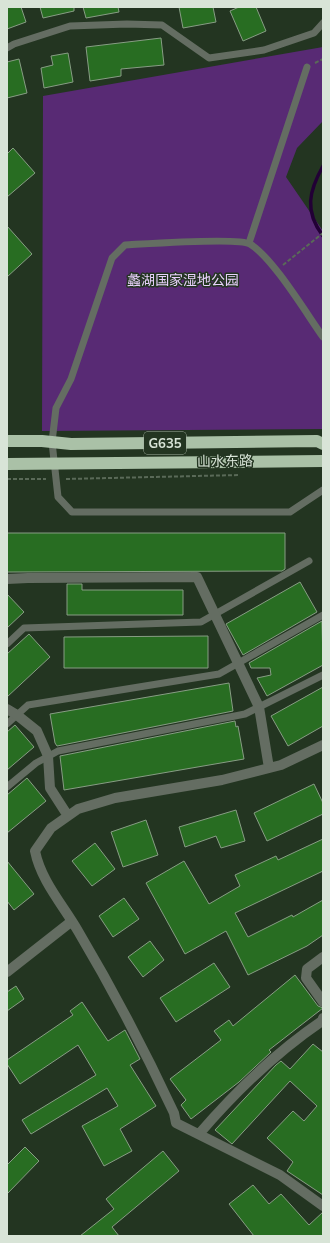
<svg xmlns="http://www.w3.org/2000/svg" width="330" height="1243" viewBox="0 0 330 1243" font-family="Mulish,'Noto Sans SC',sans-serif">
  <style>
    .green { fill: #582a74 }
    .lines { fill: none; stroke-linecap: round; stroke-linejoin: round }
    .stream { stroke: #220035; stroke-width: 3.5 }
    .building { fill: #286d22; stroke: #879d84 }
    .path { stroke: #5a6a58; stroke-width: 2; stroke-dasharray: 4 2; stroke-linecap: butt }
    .lane { stroke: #646d62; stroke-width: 7 }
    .street { stroke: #646d62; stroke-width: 10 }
    .highway { stroke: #aac1a7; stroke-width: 12 }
    .labels { text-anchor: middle; stroke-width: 3; stroke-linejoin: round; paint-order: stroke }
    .shield { fill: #233521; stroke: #a2b0a0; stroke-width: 1 }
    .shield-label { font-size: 13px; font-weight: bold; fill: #d8e4d7 }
    .park-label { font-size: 14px; fill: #e8d0fb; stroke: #233521 }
    .street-label { font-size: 14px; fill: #d8e4d7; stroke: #233521 }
  </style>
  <rect width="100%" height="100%" fill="#233521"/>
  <!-- green -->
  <path class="green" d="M 323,47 L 323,121 L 297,148 L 286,177 L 323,231 L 323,429 L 42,431 L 43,96 Z"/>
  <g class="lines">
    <!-- stream -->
    <path class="stream" d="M 323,166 C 309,191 304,211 323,236"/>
  </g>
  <!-- building -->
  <path class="building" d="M 7,7 L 21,7 L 26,22 L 7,29 Z
    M 40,7 L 74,7 L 74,11 L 43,18 Z
    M 83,7 L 118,7 L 119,12 L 86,18 Z
    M 179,7 L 213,7 L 216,22 L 183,28 Z
    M 239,7 L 256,7 L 266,31 L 243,41 L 230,11 Z
    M 161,38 L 164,65 L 121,69 L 121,76 L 90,81 L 86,47 Z
    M 68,53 L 73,82 L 44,88 L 41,68 L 53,65 L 51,56 Z
    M 19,59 L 27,93 L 7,98 L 7,62 Z
    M 13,148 L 35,173 L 7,197 L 7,154 Z
    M 7,226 L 32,254 L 7,277 Z
    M 7,533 L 285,533 L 285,569 L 282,571 L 7,572 Z
    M 300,582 L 317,612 L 243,655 L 226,624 Z
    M 67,584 L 82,584 L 82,590 L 183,590 L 183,615 L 67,615 Z
    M 7,594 L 24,612 L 7,628 Z
    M 322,621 L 323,665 L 267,696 L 257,678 L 271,675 L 270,668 L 251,668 L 249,663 Z
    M 29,634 L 50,657 L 7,697 L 7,654 Z
    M 208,636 L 208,668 L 64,668 L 64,637 Z
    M 229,683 L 233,711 L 57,746 L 55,743 L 50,714 Z
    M 323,687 L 323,726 L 288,746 L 271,716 Z
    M 235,721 L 236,727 L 238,726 L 244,759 L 64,790 L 60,756 Z
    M 15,725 L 34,747 L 7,770 L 7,732 Z
    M 27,778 L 46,801 L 7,833 L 7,795 Z
    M 314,784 L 323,803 L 323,814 L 267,841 L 254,813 Z
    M 236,810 L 245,841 L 221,848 L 216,836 L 185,847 L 179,827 Z
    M 146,820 L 158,855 L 123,867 L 111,832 Z
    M 323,839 L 323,871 L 235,913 L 248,937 L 292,915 L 293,917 L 323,900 L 323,935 L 307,946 L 248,975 L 226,931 L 185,954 L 146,883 L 184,861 L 209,904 L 240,886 L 235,875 L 276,856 L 278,860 Z
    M 95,843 L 115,869 L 92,886 L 72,861 Z
    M 7,861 L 34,894 L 14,910 L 7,901 Z
    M 124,898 L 139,919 L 113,937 L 99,916 Z
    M 150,941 L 164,960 L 143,977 L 128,957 Z
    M 214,963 L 230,987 L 176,1022 L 160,998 Z
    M 295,975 L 318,1006 L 323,1008 L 269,1050 L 271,1052 L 239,1082 L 191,1119 L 181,1105 L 186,1100 L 170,1079 L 221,1040 L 214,1031 L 229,1020 L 233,1026 Z
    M 16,986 L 24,999 L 7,1011 L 7,992 Z
    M 82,1002 L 108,1041 L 125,1030 L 140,1059 L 130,1065 L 156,1106 L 120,1129 L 132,1151 L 104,1166 L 82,1126 L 118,1106 L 107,1088 L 31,1134 L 22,1120 L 96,1075 L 78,1045 L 20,1084 L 7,1064 L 7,1060 L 73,1015 L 70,1011 Z
    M 313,1044 L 323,1052 L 323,1195 L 287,1171 L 293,1162 L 267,1138 L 293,1111 L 304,1121 L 317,1106 L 290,1081 L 232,1144 L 215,1130 L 276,1065 L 281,1061 L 290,1069 Z
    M 25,1147 L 39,1161 L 7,1194 L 7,1165 Z
    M 163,1151 L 179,1171 L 112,1227 L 119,1236 L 80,1236 L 114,1209 L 106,1199 Z
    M 253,1185 L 269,1204 L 281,1194 L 309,1225 L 323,1212 L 323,1236 L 254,1236 L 229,1204 Z"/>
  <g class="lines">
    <!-- path -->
    <path class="path" d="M 315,63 L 323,59
      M 283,265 L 323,233
      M 7,479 L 46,479
      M 66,479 L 240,475"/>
    <!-- lane -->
    <path class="lane" d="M 7,48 L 14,44 L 70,26 L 127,24 L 162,25 L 209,58 L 264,50 L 314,33 L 323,23
      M 249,243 L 307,67
      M 323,337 C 306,313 273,258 250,244 C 239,237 144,244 125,245 L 112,258 L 71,379 L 56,408 L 52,442 L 58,497 L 72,512 L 290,512 L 323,490
      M 7,644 L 24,628 L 201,622 L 309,561
      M 7,724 L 28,705 L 219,674 L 323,615
      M 7,787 L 36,763 L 58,751 L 245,714 L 323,675"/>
    <!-- street -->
    <path class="street" d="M 7,579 L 28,578 L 197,577 L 259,707 L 269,768
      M 7,709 L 17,715 L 37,731 L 48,756 L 50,788 L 68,816
      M 323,745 L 281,765 L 222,780 L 115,798 L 78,809 L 51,828 L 35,851 C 41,881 63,905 78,931 C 113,990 145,1051 174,1113 L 176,1123 L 280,1175 L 323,1206
      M 323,957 L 307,969 L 306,978 L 323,1002
      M 7,972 L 72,921
      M 199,1134 C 235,1092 275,1053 322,1021 L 323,1018"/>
    <!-- highway -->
    <path class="highway" d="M 7,441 L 42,441 L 71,444 L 317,441 L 323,444
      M 7,464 L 323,461"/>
  </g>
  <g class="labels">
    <!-- shield labels -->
    <rect class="shield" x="144" y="432" width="42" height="22" rx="3"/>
    <g class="shield-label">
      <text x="165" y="448">G635</text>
    </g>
    <!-- park labels -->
    <g class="park-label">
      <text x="183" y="285">蠡湖国家湿地公园</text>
    </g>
    <!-- street labels -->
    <g class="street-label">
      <text transform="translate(225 461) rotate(-1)" y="5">山水东路</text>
    </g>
  </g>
  <!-- border -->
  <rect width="330" height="1243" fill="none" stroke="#d8e4d7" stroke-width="16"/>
</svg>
